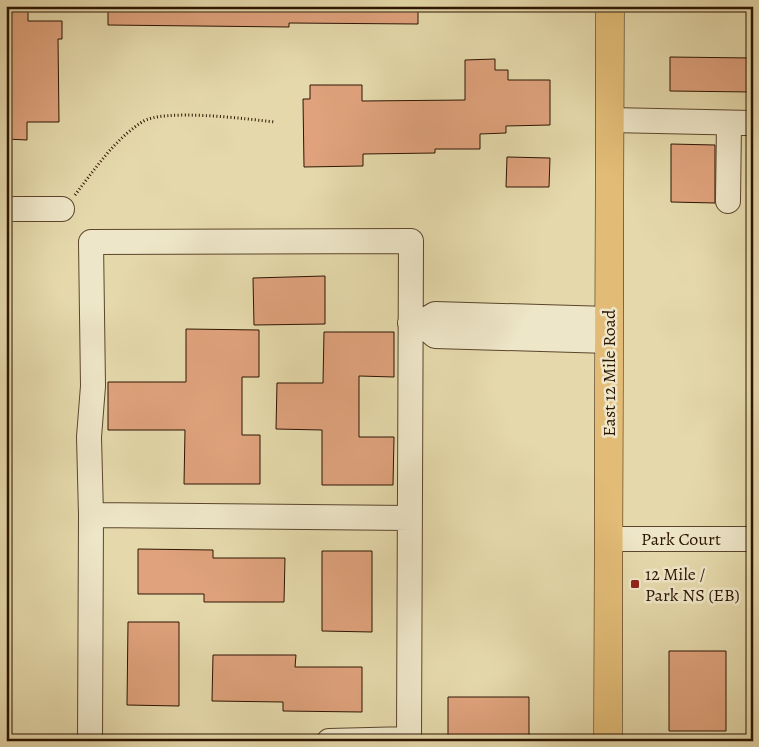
<svg xmlns="http://www.w3.org/2000/svg" width="759" height="747" viewBox="0 0 759 747" font-family="Alegreya,serif">
  <style>
    .building { fill: #dfa27c; stroke: #2d1502 }
    .lines { fill: none; stroke-linecap: round; stroke-linejoin: round }
    .minor-casing { stroke: #5b462c; stroke-width: 26 }
    .major-casing { stroke: #2d1502; stroke-width: 29 }
    .path { stroke: #2d1502; stroke-width: 3; stroke-dasharray: 1 2.5; stroke-linecap: butt }
    .minor { stroke: #eee6c8; stroke-width: 24 }
    .major { stroke: #e2bc76; stroke-width: 28 }
    .poi-dot { fill: #8f2418; stroke: #eee6c8; stroke-width: 2 }
    .labels { text-anchor: middle; stroke-width: 5; stroke-linejoin: round; paint-order: stroke }
    .street-label { font-size: 18px; fill: #2d1502; stroke: #eee6c8 }
    .poi-label { font-size: 18px; fill: #2d1502; stroke: #eee6c8; text-anchor: start }
  </style>
  <rect width="100%" height="100%" fill="#e5d9ab"/>
  <filter id="stains"><feTurbulence type="fractalNoise" baseFrequency=".004" numOctaves="4"/><feColorMatrix values="0 0 0 0 .2 0 0 0 0 .09 0 0 0 0 .02 0 0 0 .5 -.17"/></filter>
  <radialGradient id="worn" r=".72"><stop offset=".6" stop-color="#630" stop-opacity="0"/><stop offset="1" stop-color="#630" stop-opacity=".3"/></radialGradient>
  <!-- building -->
  <path class="building" d="M 6,6 L 28,6 L 28,21 L 62,21 L 62,39 L 58,39 L 59,122 L 27,122 L 27,140 L 6,139 Z
    M 108,6 L 418,6 L 418,24 L 289,23 L 289,27 L 108,25 Z
    M 670,57 L 753,58 L 753,92 L 670,91 Z
    M 495,59 L 495,70 L 508,70 L 508,80 L 550,80 L 550,125 L 506,126 L 506,133 L 480,134 L 480,149 L 435,149 L 435,153 L 363,154 L 363,166 L 304,167 L 303,99 L 310,99 L 310,85 L 362,85 L 362,101 L 465,100 L 465,60 Z
    M 671,144 L 715,145 L 715,203 L 671,202 Z
    M 507,157 L 550,158 L 549,187 L 506,187 Z
    M 325,276 L 325,324 L 254,325 L 253,278 Z
    M 186,329 L 259,330 L 259,377 L 242,377 L 242,435 L 260,435 L 260,484 L 184,484 L 185,430 L 108,430 L 108,382 L 186,382 Z
    M 324,332 L 394,332 L 394,377 L 359,376 L 359,437 L 394,437 L 393,485 L 322,485 L 322,430 L 276,429 L 277,383 L 323,383 Z
    M 138,549 L 213,550 L 213,558 L 285,558 L 284,602 L 204,602 L 204,594 L 138,594 Z
    M 322,551 L 372,551 L 372,632 L 322,631 Z
    M 128,622 L 179,622 L 179,706 L 127,705 Z
    M 669,651 L 726,651 L 726,731 L 669,731 Z
    M 213,655 L 296,655 L 295,667 L 362,667 L 362,712 L 283,711 L 283,702 L 212,701 Z
    M 448,697 L 529,697 L 529,741 L 448,741 Z"/>
  <g class="lines">
    <defs>
      <path id="minor" d="M 610,120 L 753,123
        M 728,201 L 729,123
        M 6,209 L 62,209
        M 410,323 L 420,323 L 435,314 L 609,319
        M 420,323 L 435,336 L 609,341
        M 91,515 L 409,518
        M 608,539 L 753,539
        M 90,741 L 91,515 L 89,437 L 93,386 L 91,242 L 411,241 L 409,739 L 329,741"/>
      <path id="major" d="M 608,741 L 610,6"/>
    </defs>
    <!-- minor casing -->
    <use href="#minor" class="minor-casing"/>
    <!-- major casing -->
    <use href="#major" class="major-casing"/>
    <!-- path -->
    <path class="path" d="M 75,195 C 95,169 114,140 142,122 C 163,108 247,119 275,122"/>
    <!-- minor -->
    <use href="#minor" class="minor"/>
    <!-- major -->
    <use href="#major" class="major"/>
  </g>
  <!-- markers -->
  <rect class="poi-dot" x="630" y="579" width="10" height="10" rx="2.5"/>
  <g class="labels">
    <!-- street labels -->
    <g class="street-label">
      <text transform="translate(609 373) rotate(-90)" y="6">East 12 Mile Road</text>
      <text x="681" y="545">Park Court</text>
    </g>
    <!-- poi labels -->
    <g class="poi-label">
      <text x="645" y="580">12 Mile /<tspan x="645" dy="21">Park NS (EB)</tspan></text>
    </g>
  </g>
  <!-- margin -->
  <rect width="759" height="747" fill="none" stroke="#e5d9ab" stroke-width="25"/>
  <rect x="8" y="8" width="744" height="732" fill="none" stroke="#2d1502" stroke-width="2.5"/>
  <rect x="12" y="12" width="734" height="722" fill="none" stroke="#2d1502"/>
  <rect width="100%" height="100%" filter="url(#stains)"/>
  <rect width="100%" height="100%" fill="url(#worn)"/>
</svg>
